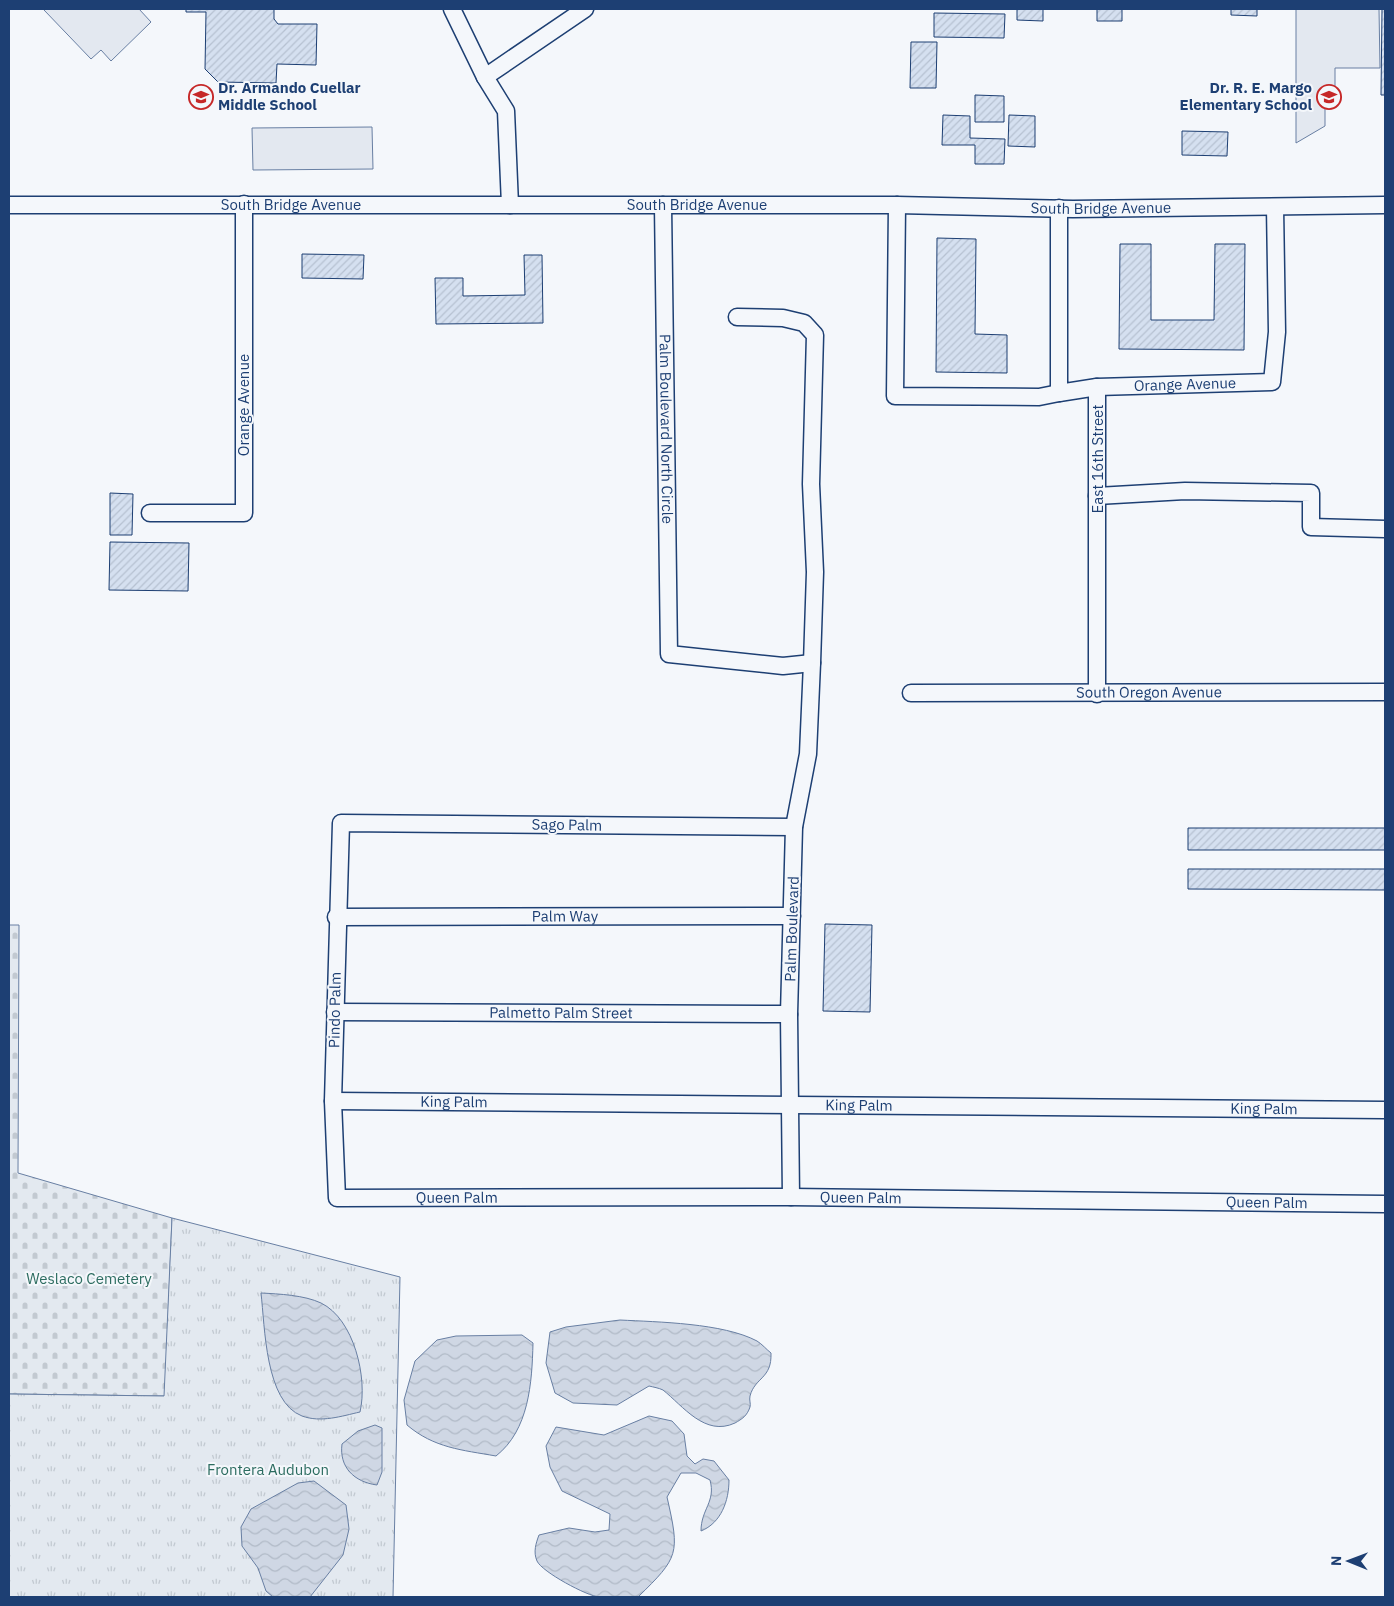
<svg xmlns="http://www.w3.org/2000/svg" width="1394" height="1606" viewBox="0 0 1394 1606" font-family="'IBM Plex Sans',sans-serif">
  <style>
    .cemetery { fill: url(#cemetery-stones); stroke: #687fa3 }
    .park { fill: url(#park-tufts); stroke: #687fa3 }
    .parking { fill: #e3e8f0; stroke: #687fa3 }
    .water { fill: url(#water-waves); stroke: #687fa3 }
    .building { fill: url(#building-hatch); stroke: #1d3f73 }
    .lines { fill: none; stroke-linecap: round; stroke-linejoin: round }
    .minor-casing { stroke: #1d3f73; stroke-width: 19 }
    .minor { stroke: #f4f7fb; stroke-width: 16 }
    .labels { text-anchor: middle; stroke-width: 4; stroke-linejoin: round; paint-order: stroke }
    .poi-label { font-size: 15px; font-weight: bold; fill: #1d3f73; stroke: #f4f7fb; text-anchor: start }
    .street-label { font-size: 15px; fill: #1d3f73; stroke: #f4f7fb }
    .park-label { font-size: 15px; fill: #2c6c60; stroke: #f4f7fb }
  </style>
  <defs>
    <pattern id="cemetery-stones" width="16" height="16" patternUnits="userSpaceOnUse" patternTransform="scale(1.25)"><rect width="16" height="16" fill="#e3e9f0"/><path d="M2 7V4a2 2 0 0 1 4 0v3zM10 15v-3a2 2 0 0 1 4 0v3z" fill="#c2c9d1"/></pattern>
    <pattern id="park-tufts" width="24" height="20" patternUnits="userSpaceOnUse" patternTransform="scale(1.25)"><rect width="24" height="20" fill="#e3e9f0"/><path d="M3 7l-1-3M5 7V3M7 7l1-3M15 17l-1-3M17 17v-4M19 17l1-3" fill="none" stroke="#c2c9d1"/></pattern>
    <pattern id="water-waves" width="16" height="10" patternUnits="userSpaceOnUse" patternTransform="scale(1.25)"><rect width="16" height="10" fill="#cfd7e4"/><path d="M0 5q4-4 8 0t8 0" fill="none" stroke="#b1bac7"/></pattern>
    <pattern id="building-hatch" width="6" height="6" patternUnits="userSpaceOnUse" patternTransform="scale(1.25)"><rect width="6" height="6" fill="#d5e0f0"/><path d="M-1 1l2-2M0 6l6-6M5 7l2-2" fill="none" stroke="#b6c1d1"/></pattern>
  </defs>
  <rect width="100%" height="100%" fill="#f4f7fb"/>
  <!-- cemetery -->
  <path class="cemetery" d="M 9,925 L 19,925 L 18,1173 L 172,1218 L 165,1396 L 9,1394 Z"/>
  <!-- park -->
  <path class="park" d="M 172,1218 L 400,1277 L 393,1597 L 9,1597 L 9,1394 L 164,1396 Z"/>
  <!-- parking -->
  <path class="parking" d="M 46,9 L 139,9 L 151,22 L 111,61 L 101,50 L 91,59 L 44,10 Z
    M 1296,9 L 1379,9 L 1380,68 L 1335,68 L 1335,91 L 1325,92 L 1325,126 L 1296,143 Z
    M 372,127 L 373,169 L 253,170 L 252,128 Z"/>
  <!-- water -->
  <path class="water" d="M 261,1293 C 279,1294 304,1295 321,1303 C 354,1319 368,1378 360,1412 C 342,1416 321,1423 302,1416 C 265,1402 265,1327 261,1293 Z
    M 620,1320 C 658,1322 723,1323 757,1341 C 762,1344 767,1350 771,1353 C 772,1379 755,1377 750,1396 C 749,1400 751,1404 750,1407 C 747,1416 742,1419 735,1423 C 705,1437 683,1406 663,1390 C 659,1388 653,1387 649,1386 L 617,1405 L 573,1403 L 555,1393 L 546,1363 L 550,1332 L 566,1327 Z
    M 522,1335 L 533,1343 C 532,1383 529,1430 496,1456 C 462,1450 434,1448 407,1425 L 404,1400 L 415,1361 L 437,1340 L 456,1336 Z
    M 649,1416 L 672,1421 L 684,1434 L 687,1456 L 695,1464 L 703,1459 L 714,1461 L 729,1480 C 729,1501 721,1523 701,1531 C 701,1509 716,1502 710,1480 L 696,1473 L 681,1473 L 667,1497 C 680,1554 679,1557 638,1597 C 625,1597 611,1599 599,1597 C 587,1596 542,1572 537,1561 C 533,1552 536,1543 539,1535 L 569,1528 L 595,1532 L 609,1530 L 610,1514 L 562,1491 L 550,1467 L 546,1446 L 556,1427 L 604,1435 Z
    M 375,1425 L 382,1428 L 382,1472 L 377,1485 C 354,1482 339,1467 342,1444 L 358,1431 Z
    M 314,1481 L 346,1505 L 349,1529 L 343,1555 L 310,1597 L 273,1597 L 266,1591 L 258,1568 L 242,1546 L 241,1527 L 251,1509 L 298,1483 Z"/>
  <!-- building -->
  <path class="building" d="M 186,9 L 274,9 L 274,19 L 278,24 L 317,24 L 316,65 L 277,64 L 276,83 L 218,82 L 205,69 L 206,12 L 186,12 Z
    M 1017,9 L 1043,9 L 1043,21 L 1017,20 Z
    M 1097,9 L 1122,9 L 1122,21 L 1097,21 Z
    M 1231,9 L 1257,9 L 1257,16 L 1231,15 Z
    M 1382,9 L 1385,9 L 1385,95 L 1381,95 Z
    M 934,13 L 1005,14 L 1004,38 L 934,37 Z
    M 911,42 L 937,42 L 936,88 L 910,88 Z
    M 975,95 L 1004,96 L 1004,122 L 975,122 Z
    M 943,115 L 970,116 L 970,138 L 1005,139 L 1004,164 L 975,164 L 975,145 L 942,145 Z
    M 1009,115 L 1035,116 L 1035,147 L 1008,146 Z
    M 1182,131 L 1228,132 L 1227,156 L 1182,155 Z
    M 937,238 L 976,239 L 975,334 L 1007,335 L 1007,373 L 936,372 Z
    M 1120,244 L 1151,244 L 1151,320 L 1214,320 L 1215,244 L 1245,244 L 1244,350 L 1119,349 Z
    M 302,254 L 364,255 L 363,279 L 302,278 Z
    M 524,255 L 542,255 L 543,323 L 436,324 L 435,278 L 463,278 L 463,296 L 525,295 Z
    M 110,493 L 133,494 L 132,535 L 110,535 Z
    M 110,542 L 189,543 L 188,591 L 109,590 Z
    M 1188,828 L 1385,828 L 1385,850 L 1188,850 Z
    M 1188,869 L 1385,869 L 1385,890 L 1188,889 Z
    M 825,924 L 872,925 L 870,1012 L 823,1011 Z"/>
  <g class="lines">
    <defs>
      <g id="minor">
        <path d="M 452,9 L 485,77 L 506,111 L 510,205"/>
        <path d="M 485,77 L 585,9"/>
        <path id="s1" d="M 9,205 L 897,205 L 1073,209 L 1385,205"/>
        <path id="s2" d="M 663,205 L 669,654 L 783,666 L 812,663"/>
        <path d="M 897,205 L 895,396 L 1039,397 L 1059,393"/>
        <path d="M 1059,208 L 1059,393 L 1097,387 L 1097,694"/>
        <path d="M 737,317 L 783,318 L 804,323 L 815,335 L 811,484 L 815,572 L 812,663 L 808,754 L 794,827 L 789,1014 L 791,1197"/>
        <path id="s3" d="M 1097,387 L 1272,382 L 1277,332 L 1275,207"/>
        <path d="M 1097,496 L 1185,491 L 1311,493 L 1311,527 L 1385,529"/>
        <path d="M 150,513 L 244,513 L 244,204"/>
        <path id="s4" d="M 911,693 L 1385,692"/>
        <path id="s5" d="M 794,827 L 341,823 L 333,1101 L 337,1198 L 791,1197 L 1385,1204"/>
        <path id="s6" d="M 336,917 L 792,916"/>
        <path id="s7" d="M 335,1012 L 789,1014"/>
        <path id="s8" d="M 333,1101 L 1385,1110"/>
      </g>
    </defs>
    <!-- minor casing -->
    <use href="#minor" class="minor-casing"/>
    <!-- minor -->
    <use href="#minor" class="minor"/>
  </g>
  <!-- icons -->
  <defs>
    <symbol id="school-ring" viewBox="-11 -11 22 22"><circle r="9.5" fill="#f4f7fb" stroke="#c62828" stroke-width="1.5"/><path d="M0-5L7-2L0 1L-7-2ZM-4 1L0 2.5L4 1V4Q0 6-4 4Z" fill="#c62828"/></symbol>
  </defs>
  <g fill-rule="evenodd">
    <use href="#school-ring" x="187" y="83" width="28" height="28"/>
    <use href="#school-ring" x="1315" y="83" width="28" height="28"/>
  </g>
  <g class="labels">
    <!-- poi labels -->
    <g class="poi-label">
      <text x="218" y="93">Dr. Armando Cuellar<tspan x="218" dy="17">Middle School</tspan></text>
      <text x="1312" y="93" text-anchor="end">Dr. R. E. Margo<tspan x="1312" dy="17">Elementary School</tspan></text>
    </g>
    <!-- street labels -->
    <g class="street-label">
      <text dy="5" stroke="none"><textPath href="#s1" startOffset="282">South Bridge Avenue</textPath></text>
      <text dy="5" stroke="none"><textPath href="#s1" startOffset="688">South Bridge Avenue</textPath></text>
      <text dy="5" stroke="none"><textPath href="#s1" startOffset="1092">South Bridge Avenue</textPath></text>
      <text dy="5" stroke="none"><textPath href="#s3" startOffset="88">Orange Avenue</textPath></text>
      <text transform="translate(244 405) rotate(-90)" y="5">Orange Avenue</text>
      <text dy="5" stroke="none"><textPath href="#s2" startOffset="224">Palm Boulevard North Circle</textPath></text>
      <text transform="translate(1098 459) rotate(-90)" y="5">East 16th Street</text>
      <text dy="5" stroke="none"><textPath href="#s4" startOffset="238">South Oregon Avenue</textPath></text>
      <text transform="translate(567 825) rotate(1)" y="5">Sago Palm</text>
      <text dy="5" stroke="none"><textPath href="#s6" startOffset="229">Palm Way</textPath></text>
      <text transform="translate(792 929) rotate(-88)" y="5">Palm Boulevard</text>
      <text transform="translate(335 1010) rotate(-89)" y="5">Pindo Palm</text>
      <text dy="5" stroke="none"><textPath href="#s7" startOffset="226">Palmetto Palm Street</textPath></text>
      <text dy="5" stroke="none"><textPath href="#s8" startOffset="121">King Palm</textPath></text>
      <text dy="5" stroke="none"><textPath href="#s8" startOffset="526">King Palm</textPath></text>
      <text dy="5" stroke="none"><textPath href="#s8" startOffset="931">King Palm</textPath></text>
      <text dy="5" stroke="none"><textPath href="#s5" startOffset="948">Queen Palm</textPath></text>
      <text dy="5" stroke="none"><textPath href="#s5" startOffset="1352">Queen Palm</textPath></text>
      <text dy="5" stroke="none"><textPath href="#s5" startOffset="1758">Queen Palm</textPath></text>
    </g>
    <!-- park labels -->
    <g class="park-label">
      <text x="89" y="1284">Weslaco Cemetery</text>
      <text x="268" y="1475">Frontera Audubon</text>
    </g>
  </g>
  <!-- border -->
  <rect width="1394" height="1606" fill="none" stroke="#1d3f73" stroke-width="20"/>
  <!-- north arrow -->
  <g transform="translate(1349 1561) rotate(271)" stroke="#f4f7fb" stroke-width="4" paint-order="stroke">
  <path d="M0-4L9 19L0 12L-9 19Z" fill="#1d3f73"/>
  <text y="-8" font-size="14" font-weight="bold" text-anchor="middle" fill="#1d3f73">N</text>
  </g>
</svg>
